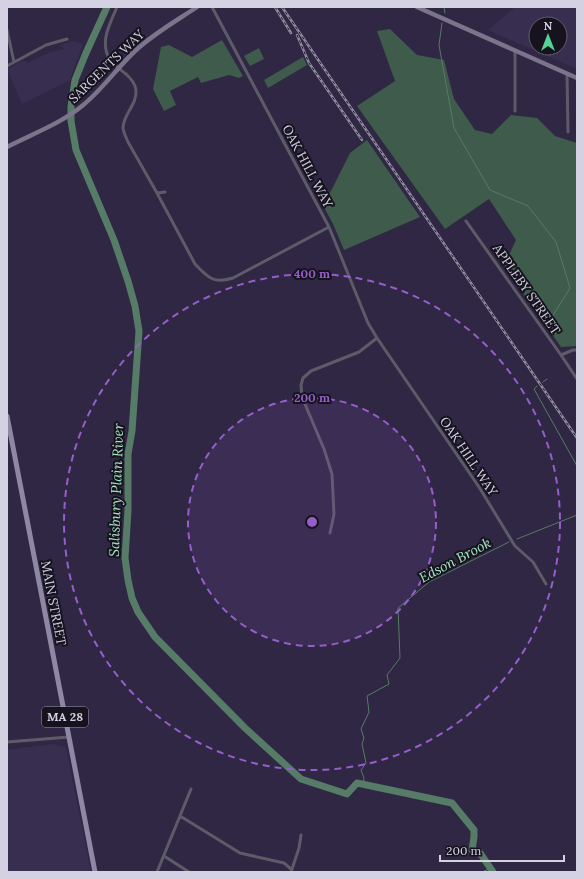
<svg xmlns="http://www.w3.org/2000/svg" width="584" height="879" viewBox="0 0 584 879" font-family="Lora,serif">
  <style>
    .built { fill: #382e50; fill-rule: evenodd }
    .green { fill: #3f5b4b }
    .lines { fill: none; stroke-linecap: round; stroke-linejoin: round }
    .stream { stroke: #567b66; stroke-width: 1 }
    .river { stroke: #567b66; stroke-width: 7 }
    .minor { stroke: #5e5b69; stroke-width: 3 }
    .secondary { stroke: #7a758b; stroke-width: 4.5 }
    .primary { stroke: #8f88a5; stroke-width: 5 }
    .rail-casing { stroke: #908ba1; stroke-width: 2.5 }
    .rail { stroke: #16131f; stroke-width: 1; stroke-dasharray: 3; stroke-linecap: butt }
    .ring { fill: none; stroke: #965eca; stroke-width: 2; stroke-dasharray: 7 5 }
    .labels { text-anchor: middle; stroke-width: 4; stroke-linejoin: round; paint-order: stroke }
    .shield { fill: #16131f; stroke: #9b98a8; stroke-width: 1 }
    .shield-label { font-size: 12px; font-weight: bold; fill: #d4d1e3 }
    .street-label { font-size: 13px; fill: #d4d1e3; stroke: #16131f }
    .water-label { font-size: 14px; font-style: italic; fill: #a6e6c2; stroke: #16131f }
    .centre { fill: #965eca; stroke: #16131f; stroke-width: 2 }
    .ring-label { font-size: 12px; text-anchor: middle; font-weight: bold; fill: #965eca; stroke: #16131f; stroke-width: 4; stroke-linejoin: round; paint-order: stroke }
  </style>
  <rect width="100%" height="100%" fill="#2f2743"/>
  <!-- built -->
  <path class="built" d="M 515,7 L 577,7 L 577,69 L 488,30 ZM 536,24 L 560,24 L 560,48 L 536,48 Z
    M 74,41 L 83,44 L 70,80 L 22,104 L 7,69 L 23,60 L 28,63 L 48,53 L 64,49 L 59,45 Z
    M 52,744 L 66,747 L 91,872 L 7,872 L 7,750 Z"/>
  <!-- green -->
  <path class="green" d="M 390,29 L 417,55 L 444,60 L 454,99 L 475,130 L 492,134 L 511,115 L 537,118 L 555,136 L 577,143 L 577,346 L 561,347 L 504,266 L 516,240 L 489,199 L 445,229 L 357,106 L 395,81 L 377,31 Z
    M 222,40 L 243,76 L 239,78 L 229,75 L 201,83 L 198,77 L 170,91 L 176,105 L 164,111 L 153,89 L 161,47 L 169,45 L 192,57 Z
    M 259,48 L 264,59 L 250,66 L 244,56 Z
    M 303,57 L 307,65 L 268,88 L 264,80 Z
    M 367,140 L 420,217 L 344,250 L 333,224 L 319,198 L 331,191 L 350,153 Z"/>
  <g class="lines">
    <!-- stream -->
    <path class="stream" d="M 444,7 L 445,13
      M 442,23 L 439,45 L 454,128 L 490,190 L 528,206 L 556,242 L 570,288 L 552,317
      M 543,382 L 547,379
      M 537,386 L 534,389 L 577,466
      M 517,539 L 577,515
      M 363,785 L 364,778 L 361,770 L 366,763 L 362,744 L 364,738 L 361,729 L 369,712 L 367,696 L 389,684 L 387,675 L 400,658 L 398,608 L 429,582 L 509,542
      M 482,872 L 491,868"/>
    <!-- river -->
    <path class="river" d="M 107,7 L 86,53 L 75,80 L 71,107 L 71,121 L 76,150 L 114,240 L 128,281 L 135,306 L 139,331 L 132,431 L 128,454 L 128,510 L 125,558 L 128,580 L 132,598 L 138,612 L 155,637 L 245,728 L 301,779 L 347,794 L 357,783 L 452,803 L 474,830 L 474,837 L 472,850 L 475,852 L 480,853 L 493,872"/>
    <!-- minor -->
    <path class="minor" d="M 117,7 C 110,24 99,42 110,60 C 114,65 121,70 126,74 C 131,79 135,83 136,90 C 137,105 124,113 123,127 C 123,132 126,137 128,142 L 157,193 L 165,192
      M 212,7 L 329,227 L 368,323 L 377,338 L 479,487 L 515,546 L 533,562 L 546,584
      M 7,30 L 14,62
      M 515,50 L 515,111
      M 7,66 L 46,45 L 67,39
      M 567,74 L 568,132
      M 157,193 L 195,264 C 208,278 214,284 233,278 L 329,227
      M 466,221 L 561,355 L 573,350 L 577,350
      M 561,355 L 577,379
      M 330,533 L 334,514 L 332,474 L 324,449 L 302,397 L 301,385 L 303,378 L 311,371 L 359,352 L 377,338
      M 7,742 L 69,737
      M 180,816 L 240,853 L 284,863 L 291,869
      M 164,856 L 189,872
      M 157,872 L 191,789
      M 291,872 L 299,848 L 301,835"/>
    <!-- secondary -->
    <path class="secondary" d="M 417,7 L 577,78
      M 7,147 C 32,134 60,124 82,106 C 102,90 116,69 135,51 C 153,34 176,21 197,7"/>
    <!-- primary -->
    <path class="primary" d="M 7,416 L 95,872"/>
    <defs>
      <path id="rail" d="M 275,7 L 291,33
        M 282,7 L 577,438
        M 297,35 L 309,63 L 362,140"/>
    </defs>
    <!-- rail casing -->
    <use href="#rail" class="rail-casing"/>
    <!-- rail -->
    <use href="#rail" class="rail"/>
  </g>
  <!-- distance rings -->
  <circle cx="312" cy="522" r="124" fill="#965eca" fill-opacity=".12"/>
  <g class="ring">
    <circle cx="312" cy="522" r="124"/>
    <circle cx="312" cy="522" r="248"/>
  </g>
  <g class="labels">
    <!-- shield labels -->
    <rect class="shield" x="42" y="707" width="46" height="20" rx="3"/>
    <g class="shield-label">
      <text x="65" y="721">MA 28</text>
    </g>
    <!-- street labels -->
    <g class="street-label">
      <text transform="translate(106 66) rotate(-44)" y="5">SARGENTS WAY</text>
      <text transform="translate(308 166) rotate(62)" y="5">OAK HILL WAY</text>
      <text transform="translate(527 289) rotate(55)" y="5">APPLEBY STREET</text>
      <text transform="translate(469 456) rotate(56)" y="5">OAK HILL WAY</text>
      <text transform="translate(54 603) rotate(79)" y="5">MAIN STREET</text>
    </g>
    <!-- water labels -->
    <g class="water-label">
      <text transform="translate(116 490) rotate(-88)" y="5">Salisbury Plain River</text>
      <text transform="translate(455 560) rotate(-28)" y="5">Edson Brook</text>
    </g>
  </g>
  <circle cx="312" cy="522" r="6" class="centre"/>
  <g class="ring-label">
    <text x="312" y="278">400 m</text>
    <text x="312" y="402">200 m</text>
  </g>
  <!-- border -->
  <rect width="584" height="879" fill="none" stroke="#d4d1e3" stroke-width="16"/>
  <!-- north arrow -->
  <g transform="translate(548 36)"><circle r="19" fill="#16131f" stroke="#625f6d"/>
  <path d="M0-3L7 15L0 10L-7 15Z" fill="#54d396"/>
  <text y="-6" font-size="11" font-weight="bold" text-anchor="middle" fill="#d4d1e3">N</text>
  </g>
  <!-- scale -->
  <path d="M440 855v6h124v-6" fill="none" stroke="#d4d1e3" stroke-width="2"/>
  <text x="446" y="855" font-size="12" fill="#d4d1e3" stroke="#16131f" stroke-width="3" paint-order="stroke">200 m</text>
</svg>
